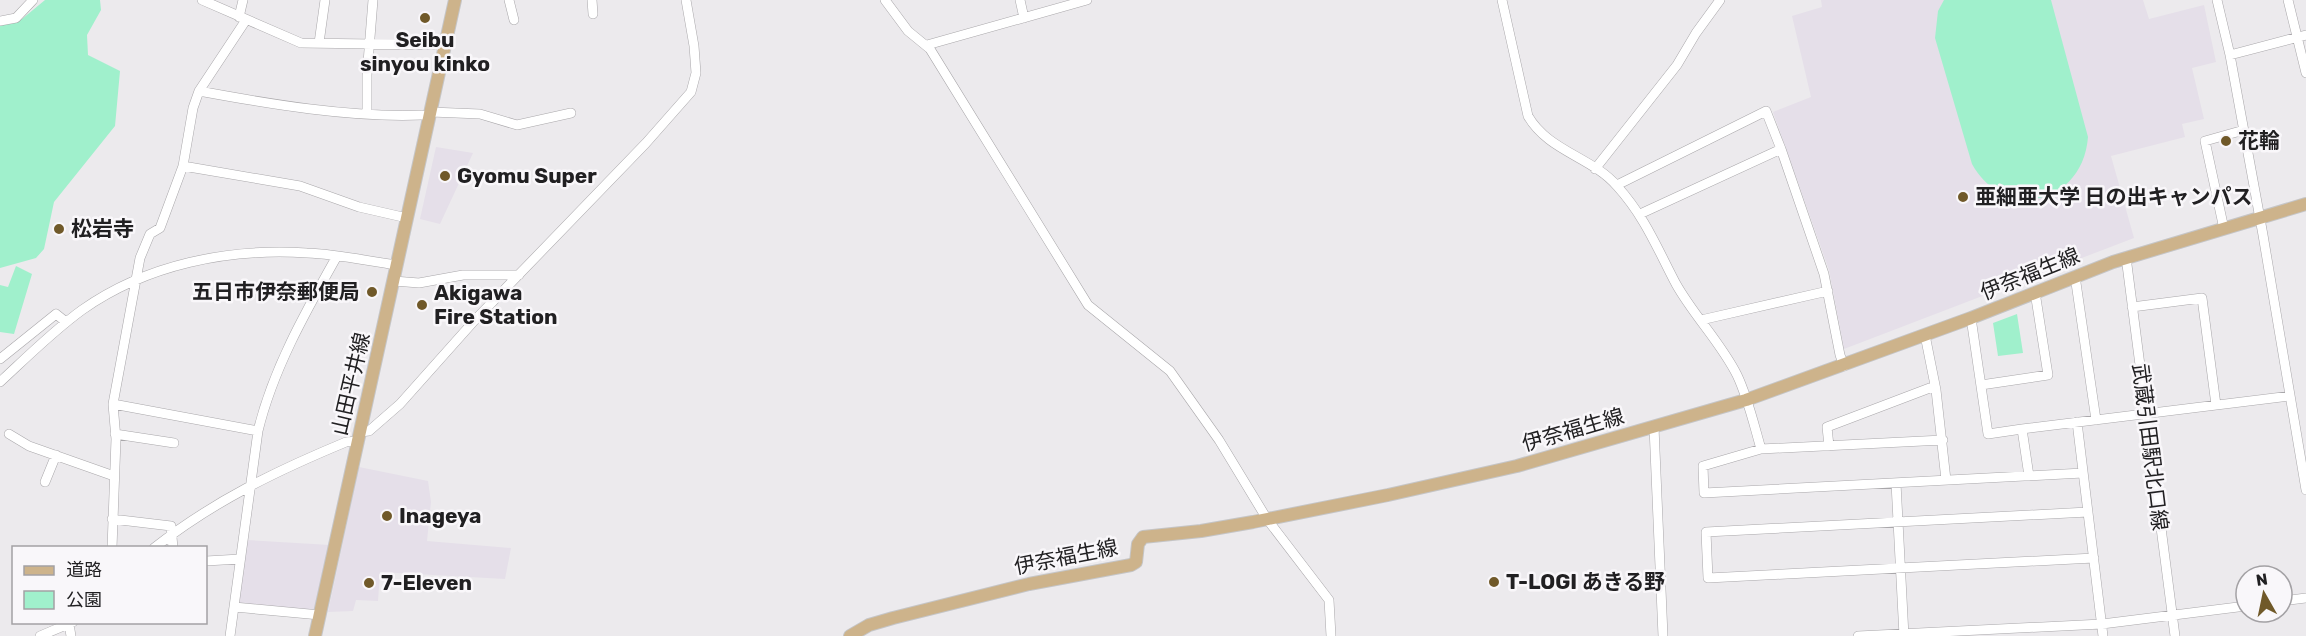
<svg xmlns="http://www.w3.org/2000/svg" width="2306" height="636" viewBox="0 0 2306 636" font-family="Rubik,'Noto Sans JP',sans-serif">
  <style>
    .built { fill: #e5dfe9 }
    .green { fill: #a0f0cc }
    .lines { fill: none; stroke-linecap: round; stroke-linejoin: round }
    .minor-casing { stroke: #a9a7aa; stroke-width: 10 }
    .major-casing { stroke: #c5c5c6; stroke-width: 14 }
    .minor { stroke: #fff; stroke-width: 9 }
    .major { stroke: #cdb38b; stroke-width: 12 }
    .poi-dot { fill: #705929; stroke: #f9f7fa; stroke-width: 2 }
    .labels { text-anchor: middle; stroke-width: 5; stroke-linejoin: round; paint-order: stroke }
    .poi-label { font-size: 21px; font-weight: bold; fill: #212022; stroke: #f9f7fa; text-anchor: start }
    .street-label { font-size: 21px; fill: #212022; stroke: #f9f7fa }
  </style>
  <rect width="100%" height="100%" fill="#eceaed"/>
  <!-- built -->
  <path class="built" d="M 1821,0 L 2143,0 L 2149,19 L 2204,5 L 2216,62 L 2192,68 L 2204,119 L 2182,124 L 2185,137 L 2111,156 L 2134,238 L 1844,349 L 1829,270 L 1773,112 L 1811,97 L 1792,16 L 1822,7 Z
    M 436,147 L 473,153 L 440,224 L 420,219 Z
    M 359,467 L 428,481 L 431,502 L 427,541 L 511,548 L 505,579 L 380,572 L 378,601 L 356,600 L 353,611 L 328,612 Z
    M 246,540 L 330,545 L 314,612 L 240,604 L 238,601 Z"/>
  <!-- green -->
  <path class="green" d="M 45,0 L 100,0 L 101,10 L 87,35 L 88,55 L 120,71 L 115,126 L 54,202 L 44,249 L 36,258 L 0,268 L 0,25 L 22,19 Z
    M 1944,0 L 2051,0 L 2088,137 C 2083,204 2005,223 1972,164 L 1935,38 L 1938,11 Z
    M 16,266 L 32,274 L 14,334 L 0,332 L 0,285 L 8,287 Z
    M 2017,314 L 2023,353 L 1998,356 L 1993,323 Z"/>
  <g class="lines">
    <defs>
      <path id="minor" d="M 202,0 L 301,43 L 445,45
        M 509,0 L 514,20
        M 592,0 L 593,14
        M 885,0 L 908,31 L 930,49 L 1088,305 L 1170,371 L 1219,440 L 1267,519 L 1329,600 L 1331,636
        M 1020,0 L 1024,18
        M 1502,0 L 1528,116 C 1548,151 1592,157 1617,186 C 1645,217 1657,248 1676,284 C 1694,316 1721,343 1737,375 C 1748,398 1754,425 1761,449
        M 2217,0 L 2230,55 L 2263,235 L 2306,490
        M 2288,0 L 2306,73
        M 239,17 L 243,0
        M 0,21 L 16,18 L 33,0
        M 319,43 L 325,0
        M 927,45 L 1087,0
        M 2230,55 L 2306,35
        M 199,91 C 269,104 352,118 422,115
        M 431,112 L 480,114 L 517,125 L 571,113
        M 367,114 L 367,75 L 373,0
        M 183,166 L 300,186 L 359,207 L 407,218
        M 1595,169 L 1677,65 L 1696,33 L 1720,0
        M 1617,185 L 1766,111 L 1781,149 L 1824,274 L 1840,355 L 1844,366
        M 1640,214 L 1781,149
        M 2224,229 L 2205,141 L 2244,130
        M 2126,257 L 2175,636
        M 2075,276 L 2096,420
        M 394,281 L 419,283 L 463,275 L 519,275
        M 2132,307 L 2202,298 L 2216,405
        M 1971,318 L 1988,434 L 2022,429
        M 1701,320 L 1828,291
        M 1925,335 L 1936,390 L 1946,480
        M 0,359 L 56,314 L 66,322
        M 0,382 C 26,358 53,331 82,310 C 147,264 229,248 307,253 C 337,254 367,261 397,265
        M 1981,385 L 2048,375 L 2035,292
        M 113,404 L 258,431
        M 2077,422 L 2103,636
        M 1654,427 L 1663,636
        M 360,432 L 369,431 L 400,404 L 474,321 L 646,143 L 691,92 L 696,73 L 694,46 L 686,0
        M 9,434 L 29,446 L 114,476
        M 115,434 L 174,443
        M 1943,440 L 1761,449 L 1703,466 L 1704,493 L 2083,473
        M 1829,446 L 1827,427 L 1935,386
        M 2029,476 L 2022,429 L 2290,396
        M 45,482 L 56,455
        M 1896,483 L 1904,636
        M 2088,512 L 1706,532 L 1708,578 L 2094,558
        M 112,519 L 171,526 L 173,548
        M 112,548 L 116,439 L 113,404 L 140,258 L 150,234 L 160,228 L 183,166 L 193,108 L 199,91 L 246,20
        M 154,548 C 214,501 276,471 346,442 L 358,441
        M 206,561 L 240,559
        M 2282,601 L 2306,598
        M 234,607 L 320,615
        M 69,624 L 71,636
        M 40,636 L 73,622
        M 230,636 L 258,431 C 273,369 306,311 337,256
        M 1858,636 L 2102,624 L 2246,606"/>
      <path id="major" d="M 315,636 L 455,0
        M 850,636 L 869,625 L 893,618 L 1029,584 L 1131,565 L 1136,562 L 1138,544 L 1143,537 L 1201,531 L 1253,522 L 1388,495 L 1517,466 L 1746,400 L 1971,318 L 2113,262 L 2306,204"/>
    </defs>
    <!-- minor casing -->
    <use href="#minor" class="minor-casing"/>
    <!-- major casing -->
    <use href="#major" class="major-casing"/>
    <!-- minor -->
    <use href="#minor" class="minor"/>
    <!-- major -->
    <use href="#major" class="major"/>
  </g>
  <!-- markers -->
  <g class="poi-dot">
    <circle cx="425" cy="18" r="6"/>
    <circle cx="2226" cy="141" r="6"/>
    <circle cx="445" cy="176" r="6"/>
    <circle cx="1963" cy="197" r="6"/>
    <circle cx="59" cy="229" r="6"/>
    <circle cx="372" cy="292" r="6"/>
    <circle cx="422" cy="305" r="6"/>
    <circle cx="387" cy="516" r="6"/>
    <circle cx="1494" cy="582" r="6"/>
    <circle cx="369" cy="583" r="6"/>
  </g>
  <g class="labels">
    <!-- poi labels -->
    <g class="poi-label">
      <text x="425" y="47" text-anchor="middle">Seibu<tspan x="425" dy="24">sinyou kinko</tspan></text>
      <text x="2238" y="148">花輪</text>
      <text x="457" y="183">Gyomu Super</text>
      <text x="1975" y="204">亜細亜大学 日の出キャンパス</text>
      <text x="71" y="236">松岩寺</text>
      <text x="360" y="299" text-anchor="end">五日市伊奈郵便局</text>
      <text x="434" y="300">Akigawa<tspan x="434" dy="24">Fire Station</tspan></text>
      <text x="399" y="523">Inageya</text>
      <text x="1506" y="589">T-LOGI あきる野</text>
      <text x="381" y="590">7-Eleven</text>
    </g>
    <!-- street labels -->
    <g class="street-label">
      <text transform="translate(2030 274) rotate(-22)" y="7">伊奈福生線</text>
      <text transform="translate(351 384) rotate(-77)" y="7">山田平井線</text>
      <text transform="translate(1573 430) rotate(-16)" y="7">伊奈福生線</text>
      <text transform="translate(2150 447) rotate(83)" y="7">武蔵引田駅北口線</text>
      <text transform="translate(1066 557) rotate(-11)" y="7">伊奈福生線</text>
    </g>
  </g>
  <!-- legend -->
  <rect x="12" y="546" width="195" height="78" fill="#f9f7fa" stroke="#a3a1a4" stroke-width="1.5"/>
  <rect x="24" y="566" width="30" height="9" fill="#cdb38b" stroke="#a3a1a4" stroke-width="1.5"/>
  <text x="66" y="576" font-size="18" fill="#212022">道路</text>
  <rect x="24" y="591" width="30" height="18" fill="#a0f0cc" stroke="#a3a1a4" stroke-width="1.5"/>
  <text x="66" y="606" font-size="18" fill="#212022">公園</text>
  <!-- north arrow -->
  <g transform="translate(2264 594) rotate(351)"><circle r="28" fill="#f9f7fa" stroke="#a3a1a4" stroke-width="1.5"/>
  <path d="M0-4.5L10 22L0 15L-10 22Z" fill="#705929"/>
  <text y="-9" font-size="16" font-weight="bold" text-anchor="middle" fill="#212022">N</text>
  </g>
</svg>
